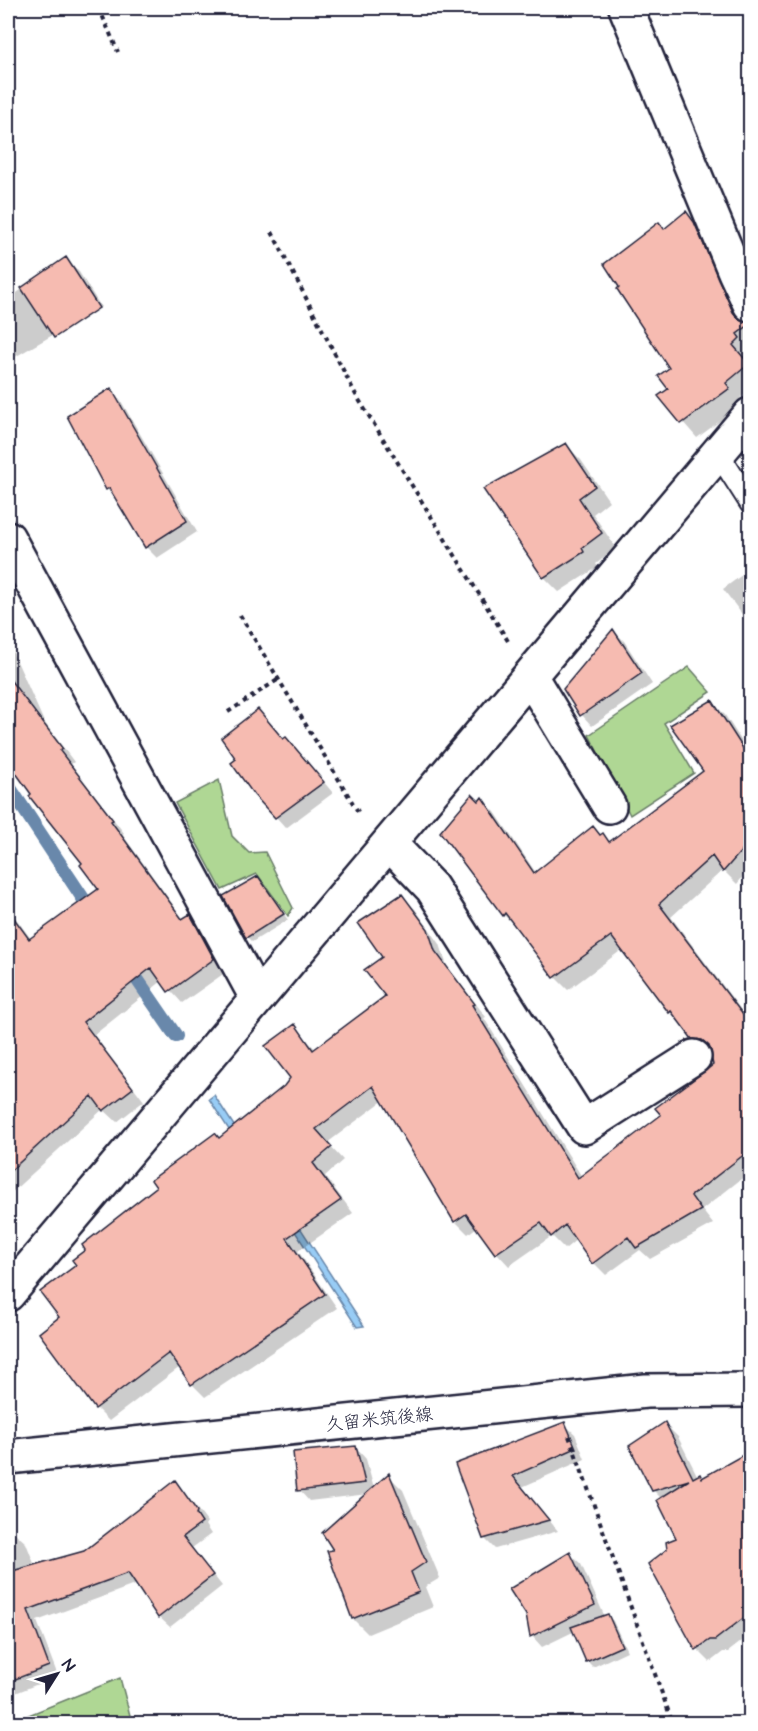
<svg xmlns="http://www.w3.org/2000/svg" width="758" height="1731" viewBox="0 0 758 1731" font-family="'Architects Daughter','Klee One',sans-serif">
  <style>
    .green { fill: #afd794; stroke: #687c68; stroke-width: 1.5 }
    .water { fill: #98ccf5; stroke: #6988ab; stroke-width: 1.5 }
    .shadow { fill: #0003 }
    .lines { fill: none; stroke-linecap: round; stroke-linejoin: round }
    .stream { stroke: #6988ab; stroke-width: 14 }
    .building { fill: #f6bbb1; stroke: #22223b; stroke-width: 1.5 }
    .lane-casing { stroke: #22223b; stroke-width: 24 }
    .street-casing { stroke: #22223b; stroke-width: 38 }
    .primary-casing { stroke: #22223b; stroke-width: 38 }
    .path { stroke: #22223b; stroke-width: 4; stroke-dasharray: 4.5 4.5; stroke-linecap: butt }
    .lane { stroke: #fff; stroke-width: 20 }
    .street { stroke: #fff; stroke-width: 33 }
    .primary { stroke: #fff; stroke-width: 33 }
    .labels { text-anchor: middle; stroke-width: 5; stroke-linejoin: round; paint-order: stroke }
    .street-label { font-size: 18px; fill: #22223b; stroke: #fff }
  </style>
  <rect width="100%" height="100%" fill="#fff"/>
  <filter id="ink" filterUnits="userSpaceOnUse"><feTurbulence type="fractalNoise" baseFrequency=".0167" numOctaves="2"/><feDisplacementMap in="SourceGraphic" scale="12" xChannelSelector="R" yChannelSelector="G"/><feConvolveMatrix kernelMatrix="1 2 1 2 8 2 1 2 1" color-interpolation-filters="sRGB"/></filter>
  <g filter="url(#ink)">
    <!-- green -->
    <path class="green" d="M 689,667 L 711,692 L 664,723 L 694,773 L 630,815 L 589,735 Z
      M 219,780 L 232,836 L 249,853 L 265,852 L 293,908 L 288,916 L 257,874 L 222,890 L 175,803 Z
      M 120,1678 L 132,1723 L 9,1723 Z"/>
    <!-- water -->
    <path class="water" d="M 214,1095 L 364,1326 L 357,1327 L 209,1099 Z"/>
    <!-- shadow -->
    <path class="shadow" d="M 686,213 L 709,239 L 745,323 L 750,328 L 750,357 L 747,361 L 750,365 L 750,390 L 740,398 L 744,403 L 697,438 L 660,396 L 670,389 L 671,368 L 664,230 Z
      M 66,259 L 79,272 L 101,307 L 8,361 L 8,299 Z
      M 110,390 L 121,401 L 197,532 L 157,558 L 146,547 L 116,498 L 107,489 L 69,417 Z
      M 566,445 L 581,460 L 609,501 L 593,514 L 616,548 L 596,564 L 598,567 L 559,592 L 544,577 Z
      M 750,569 L 750,625 L 723,589 Z
      M 614,631 L 624,641 L 652,684 L 592,726 L 582,715 L 564,689 Z
      M 8,641 L 44,722 L 74,762 L 71,764 L 124,833 L 122,834 L 184,920 L 190,916 L 202,928 L 226,972 L 182,1003 L 162,981 L 94,1035 L 144,1101 L 117,1122 L 103,1109 L 11,1193 L 8,1190 L 8,908 L 31,939 L 100,890 L 84,863 L 8,759 Z
      M 712,702 L 725,715 L 750,754 L 750,868 L 737,884 L 723,870 L 671,917 L 750,1022 L 750,1172 L 702,1210 L 713,1224 L 650,1259 L 640,1250 L 606,1275 L 594,1263 L 577,1239 L 565,1249 L 552,1236 L 509,1266 L 497,1253 L 477,1227 L 468,1234 L 455,1221 L 384,1100 L 327,1143 L 343,1160 L 325,1176 L 353,1213 L 298,1251 L 337,1308 L 205,1397 L 192,1384 L 180,1367 L 109,1421 L 96,1408 L 61,1318 L 78,1265 L 220,1140 L 285,1087 L 292,1078 L 294,1026 L 316,1050 L 387,997 L 384,957 L 402,896 L 415,909 L 440,944 L 447,966 L 486,1017 L 484,1018 L 582,1177 L 663,1116 L 715,1066 L 712,1052 L 706,1051 L 670,1012 L 623,949 L 568,990 L 555,977 L 516,927 L 504,915 L 479,803 L 482,799 L 495,812 L 536,873 L 603,835 L 610,843 L 705,771 Z
      M 269,722 L 284,740 L 286,739 L 297,750 L 333,793 L 286,828 L 276,817 L 238,760 Z
      M 258,878 L 288,920 L 252,942 L 247,937 Z
      M 564,1424 L 575,1434 L 585,1459 L 522,1487 L 558,1531 L 495,1549 L 484,1538 L 457,1465 Z
      M 665,1424 L 678,1437 L 698,1477 L 703,1479 L 750,1453 L 750,1635 L 728,1652 L 723,1652 L 710,1662 L 697,1649 L 669,1549 L 678,1538 L 662,1499 L 653,1490 Z
      M 356,1448 L 366,1459 L 374,1489 L 389,1476 L 403,1490 L 440,1578 L 425,1587 L 433,1607 L 368,1634 L 353,1619 L 329,1552 L 336,1550 L 368,1494 L 309,1501 L 299,1490 Z
      M 175,1482 L 185,1493 L 207,1522 L 205,1525 L 211,1534 L 192,1548 L 222,1586 L 170,1627 L 159,1617 L 137,1584 L 37,1621 L 58,1676 L 8,1696 L 8,1535 L 15,1533 L 26,1543 L 35,1566 L 84,1552 Z
      M 570,1554 L 581,1564 L 605,1617 L 608,1616 L 613,1621 L 627,1651 L 593,1667 L 588,1662 L 575,1631 L 542,1647 L 532,1636 Z"/>
    <g class="lines">
      <!-- stream -->
      <path class="stream" d="M 8,785 L 94,915
        M 128,966 L 176,1036"/>
    </g>
    <!-- building -->
    <path class="building" d="M 686,211 L 694,222 L 733,312 L 739,319 L 747,322 L 749,325 L 737,334 L 740,338 L 733,345 L 749,364 L 726,383 L 730,388 L 681,424 L 658,396 L 668,389 L 658,376 L 669,368 L 617,289 L 619,287 L 604,264 L 659,222 L 664,229 Z
      M 66,257 L 99,308 L 54,338 L 21,288 Z
      M 111,388 L 187,521 L 145,548 L 109,488 L 106,490 L 67,416 Z
      M 566,443 L 595,486 L 579,498 L 602,533 L 582,548 L 584,552 L 543,578 L 483,489 Z
      M 613,629 L 642,673 L 580,716 L 563,689 Z
      M 8,677 L 63,749 L 60,751 L 113,820 L 111,821 L 182,919 L 190,914 L 214,959 L 168,992 L 151,968 L 83,1022 L 133,1088 L 103,1111 L 92,1096 L 8,1173 L 8,910 L 29,939 L 98,889 L 80,865 L 82,863 L 29,796 L 31,794 L 8,762 Z
      M 712,700 L 750,759 L 750,841 L 723,872 L 712,856 L 659,904 L 750,1024 L 750,1150 L 691,1196 L 701,1210 L 636,1248 L 628,1237 L 592,1264 L 565,1225 L 551,1237 L 541,1223 L 495,1254 L 466,1214 L 454,1222 L 373,1086 L 316,1129 L 332,1147 L 313,1163 L 341,1200 L 287,1238 L 325,1294 L 191,1385 L 169,1353 L 95,1409 L 39,1333 L 59,1317 L 40,1292 L 76,1265 L 72,1260 L 85,1250 L 82,1245 L 156,1187 L 151,1180 L 215,1133 L 219,1138 L 284,1086 L 290,1078 L 265,1046 L 295,1024 L 313,1050 L 385,996 L 364,970 L 382,957 L 358,923 L 402,894 L 428,929 L 435,951 L 475,1004 L 472,1005 L 578,1178 L 661,1115 L 655,1108 L 713,1065 L 709,1046 L 702,1040 L 692,1039 L 671,1011 L 669,1013 L 611,936 L 554,978 L 505,913 L 503,916 L 440,832 L 472,794 L 479,801 L 482,797 L 534,873 L 593,826 L 600,835 L 603,833 L 609,842 L 703,771 L 670,725 Z
      M 258,709 L 283,739 L 286,737 L 324,782 L 275,818 L 254,795 L 231,763 L 236,759 L 221,738 Z
      M 258,876 L 284,914 L 246,938 L 223,896 Z
      M 565,1422 L 576,1448 L 513,1476 L 549,1520 L 483,1539 L 455,1464 Z
      M 665,1422 L 693,1478 L 700,1474 L 702,1478 L 750,1451 L 750,1613 L 715,1640 L 710,1640 L 695,1650 L 648,1564 L 667,1549 L 666,1542 L 676,1538 L 657,1500 L 689,1480 L 652,1491 L 629,1446 Z
      M 356,1446 L 365,1483 L 297,1491 L 293,1452 Z
      M 389,1473 L 426,1562 L 411,1572 L 419,1592 L 352,1619 L 327,1551 L 333,1550 L 322,1533 Z
      M 175,1480 L 197,1511 L 196,1514 L 202,1523 L 183,1537 L 213,1575 L 158,1618 L 128,1573 L 28,1610 L 49,1666 L 8,1682 L 8,1566 L 10,1566 L 12,1571 L 84,1551 Z
      M 570,1552 L 595,1605 L 530,1637 L 526,1615 L 509,1589 Z
      M 608,1614 L 622,1646 L 586,1662 L 571,1627 Z"/>
    <g class="lines">
      <defs>
        <path id="lane" d="M 718,453 L 750,503"/>
        <path id="street" d="M 626,8 L 735,272 L 750,304
          M 8,538 L 257,998
          M 530,676 L 609,806
          M 389,843 L 432,888 L 584,1127 L 694,1057
          M 8,1294 L 750,415"/>
        <path id="primary" d="M 8,1457 L 646,1391 L 750,1390"/>
      </defs>
      <!-- lane casing -->
      <use href="#lane" class="lane-casing"/>
      <!-- street casing -->
      <use href="#street" class="street-casing"/>
      <!-- primary casing -->
      <use href="#primary" class="primary-casing"/>
      <!-- path -->
      <path class="path" d="M 99,8 L 118,52
        M 272,232 L 356,395 L 508,641
        M 240,615 L 360,815
        M 228,712 L 279,679
        M 569,1436 L 673,1724"/>
      <!-- lane -->
      <use href="#lane" class="lane"/>
      <!-- street -->
      <use href="#street" class="street"/>
      <!-- primary -->
      <use href="#primary" class="primary"/>
    </g>
  </g>
  <g class="labels">
    <!-- street labels -->
    <g class="street-label">
      <text transform="translate(379 1419) rotate(-6)" y="6">久留米筑後線</text>
    </g>
  </g>
  <!-- margin -->
  <rect width="758" height="1731" fill="none" stroke="#fff" stroke-width="30"/>
  <rect x="15" y="15" width="728" height="1701" fill="none" stroke="#22223b" stroke-width="2" filter="url(#ink)"/>
  <!-- north arrow -->
  <g transform="translate(57 1674) rotate(53)" stroke="#ffffff" stroke-width="4.5" paint-order="stroke">
  <path d="M0-4.5L10 22L0 15L-10 22Z" fill="#22223b"/>
  <text y="-9" font-size="16" font-weight="bold" text-anchor="middle" fill="#22223b">N</text>
  </g>
</svg>
